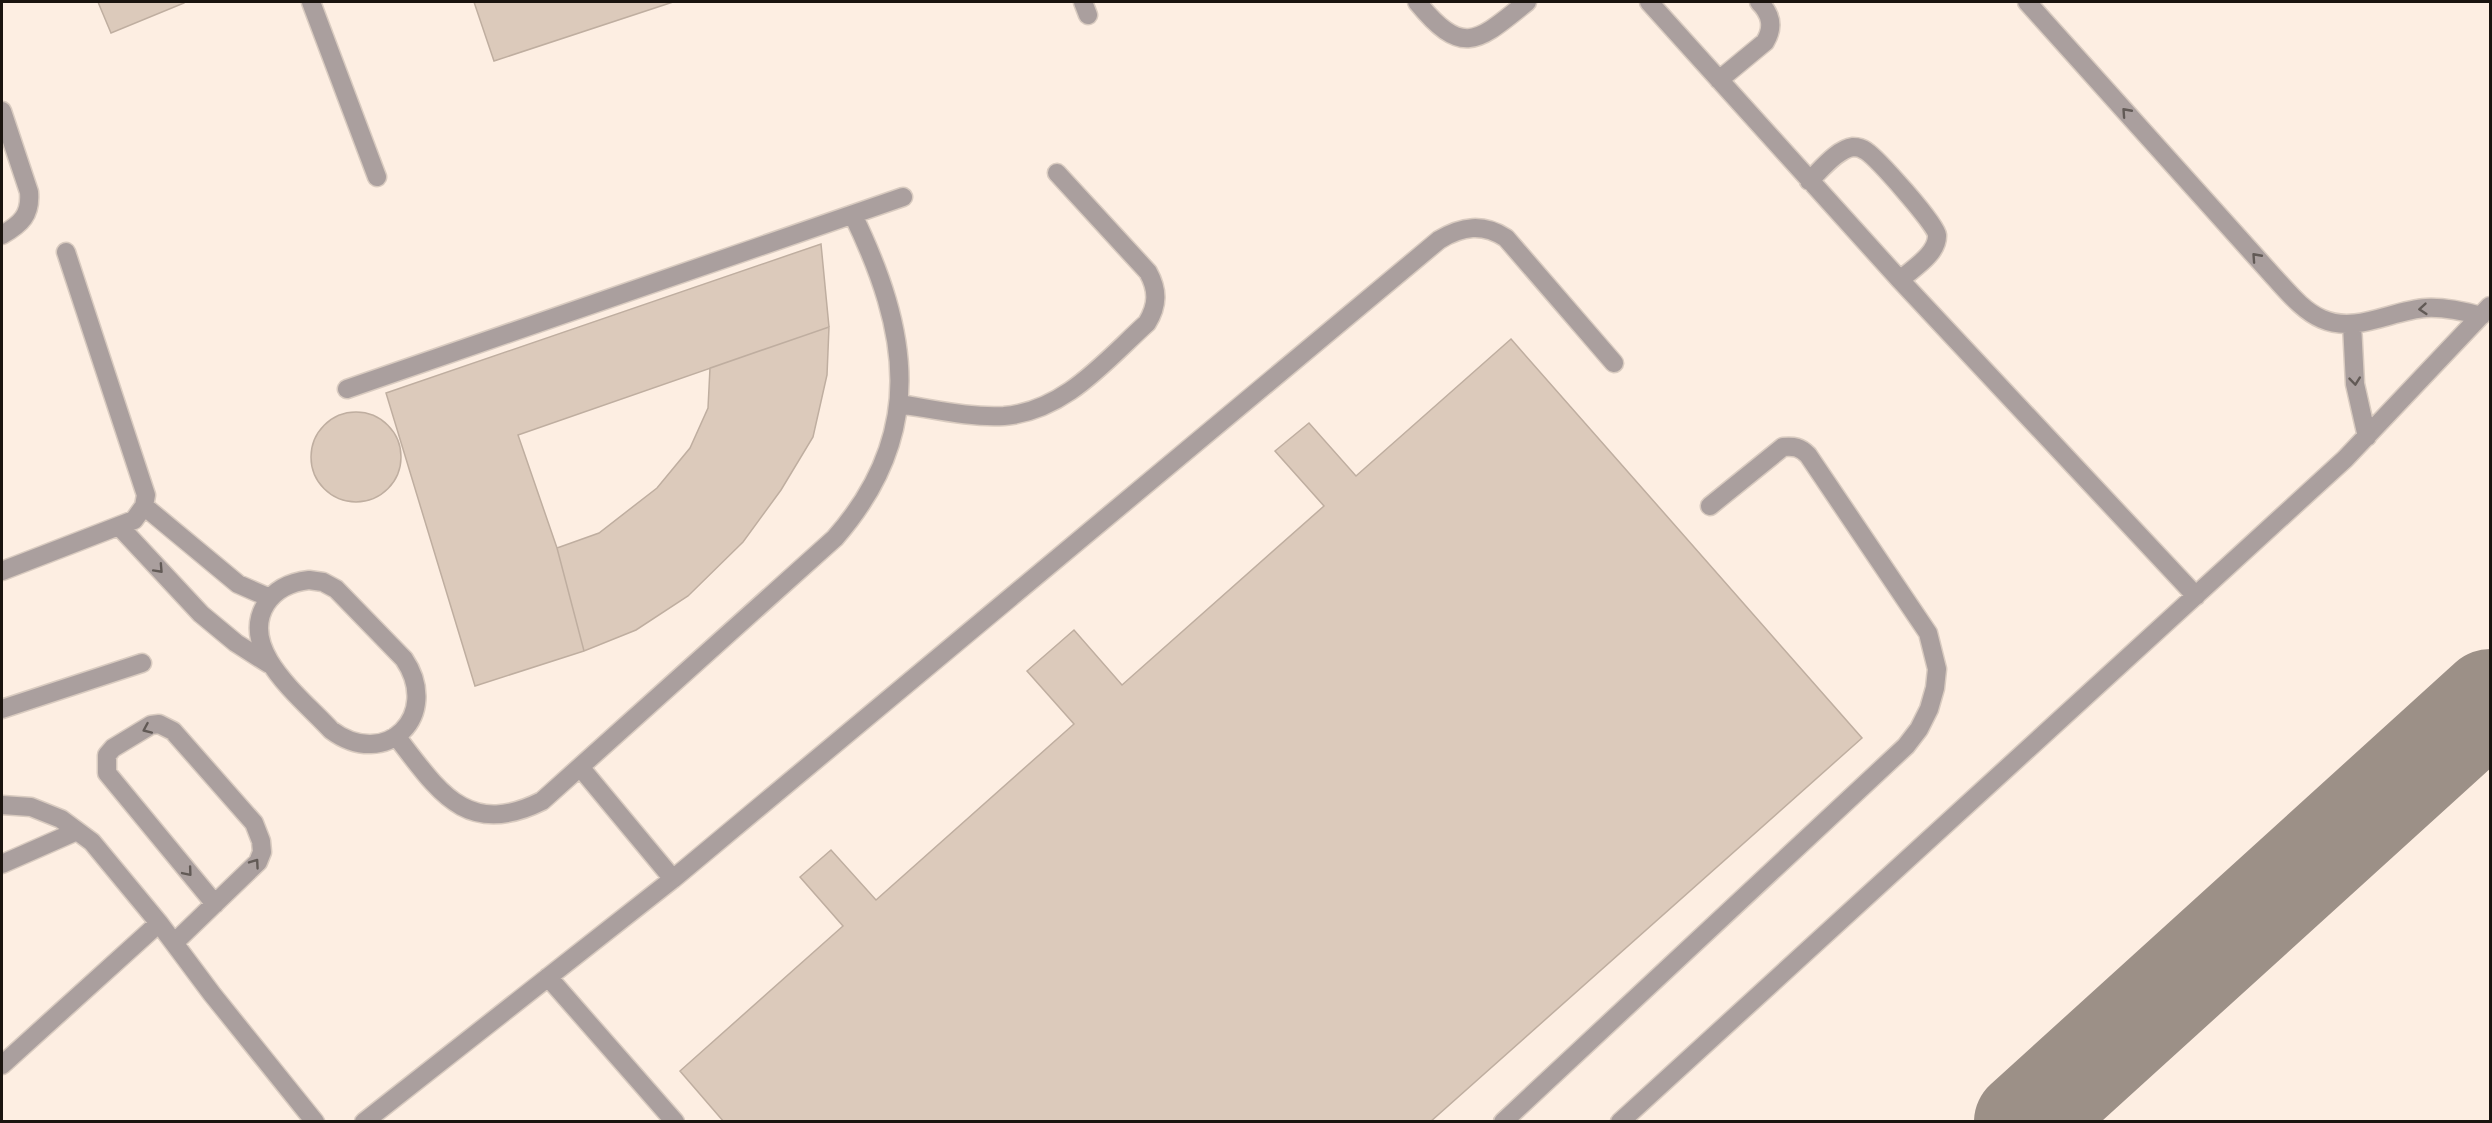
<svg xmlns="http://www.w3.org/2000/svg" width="2492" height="1123" viewBox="0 0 2492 1123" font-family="'Titillium Web',sans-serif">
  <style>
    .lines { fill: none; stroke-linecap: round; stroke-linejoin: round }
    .taxiway { stroke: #9c9087; stroke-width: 102 }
    .building { fill: #dccabb; stroke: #bfaea0; stroke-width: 1.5 }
    .lane-casing { stroke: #d9cbc0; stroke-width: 21 }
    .lane { stroke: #aa9f9e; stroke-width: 18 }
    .oneway { stroke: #625a56 }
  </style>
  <rect width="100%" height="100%" fill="#fdeee2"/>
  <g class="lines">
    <!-- taxiway -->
    <path class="taxiway" d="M 2025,1122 L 2490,700"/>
  </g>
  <!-- building -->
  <path class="building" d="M 98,2 L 184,2 L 184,3 L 111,33 Z
    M 474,2 L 673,2 L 494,61 Z
    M 821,244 L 829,327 L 518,435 L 557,548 L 584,651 L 475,686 L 386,393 Z
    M 829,327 L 827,375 L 813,437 L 781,490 L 743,542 L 688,596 L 636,630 L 584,651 L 557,548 L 599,533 L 657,488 L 690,448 L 708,408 L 710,368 Z
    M 1511,339 L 1862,738 L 1430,1122 L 724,1122 L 680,1071 L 843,926 L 800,877 L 831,850 L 876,900 L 1074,724 L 1027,671 L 1074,630 L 1122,685 L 1324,506 L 1275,451 L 1309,423 L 1356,476 Z
    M311 457a45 45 0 1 1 90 0a45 45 0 1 1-90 0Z"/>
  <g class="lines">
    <defs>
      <path id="lane" d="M 311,2 L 377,177
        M 1083,2 L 1088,15
        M 1417,2 C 1463,58 1477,42 1527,2
        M 1649,2 L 1900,280 L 2196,596
        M 2027,2 L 2274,277 C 2288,292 2303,311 2322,319 C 2356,334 2392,310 2426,308 C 2445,307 2463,311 2481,316
        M 1719,80 L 1765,42 C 1774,27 1771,14 1759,2
        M 2,111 L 29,192 C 31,215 21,224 2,235
        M 1809,181 C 1820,171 1837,149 1853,147 C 1857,147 1862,148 1866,151 C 1877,158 1936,224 1937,235 C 1938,254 1912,269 1900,280
        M 2352,324 L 2355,384 L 2367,437
        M 347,389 L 903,197
        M 899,404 C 933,409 970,418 1004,416 C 1065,411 1105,361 1147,323 C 1158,305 1158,290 1148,272 L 1057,173
        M 144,506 L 238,584 L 270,598
        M 119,526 L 201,614 L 236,643 L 269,664
        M 2,571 L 134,520 L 144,506 L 146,495 L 66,252
        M 309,580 L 323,582 L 336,589 L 404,659 C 442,715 386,771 331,730 C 303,699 237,650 266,604 C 276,588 291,582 309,580 Z
        M 2,709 L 142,663
        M 396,736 C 438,790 466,839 542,801 L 835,538 C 927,433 909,331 853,215
        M 580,767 L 673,879
        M 2,805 L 31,807 L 61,819 L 92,842 L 159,923 L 212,994 L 315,1122
        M 2,864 L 77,831
        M 174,943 L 258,862 L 262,852 L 261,841 L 254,823 L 173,731 L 159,724 L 151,725 L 113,748 L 107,755 L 107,773 L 215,904
        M 548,977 L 675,1122
        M 2,1065 L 159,923
        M 364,1122 L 673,879 L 1439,240 C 1462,226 1483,223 1506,238 L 1614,363
        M 1503,1122 L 1906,746 L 1919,729 L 1929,709 L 1935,688 L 1937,669 L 1928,633 L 1808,455 C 1800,447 1794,446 1783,447 L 1710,506
        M 1620,1122 L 2345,459 L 2490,306"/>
    </defs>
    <!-- lane casing -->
    <use href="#lane" class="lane-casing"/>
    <!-- lane -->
    <use href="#lane" class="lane"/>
  </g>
  <!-- one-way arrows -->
  <defs><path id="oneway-chevron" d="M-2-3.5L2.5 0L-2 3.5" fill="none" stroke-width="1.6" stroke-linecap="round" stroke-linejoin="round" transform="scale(1.5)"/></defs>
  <g class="oneway">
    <use href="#oneway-chevron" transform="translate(2126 112) rotate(-132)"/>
    <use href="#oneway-chevron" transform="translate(2256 257) rotate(-132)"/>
    <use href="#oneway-chevron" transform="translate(2423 309) rotate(175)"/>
    <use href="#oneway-chevron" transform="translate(2355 381) rotate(84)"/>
    <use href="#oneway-chevron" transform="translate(159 569) rotate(47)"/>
    <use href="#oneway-chevron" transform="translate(147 729) rotate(156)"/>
    <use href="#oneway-chevron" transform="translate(255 863) rotate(-55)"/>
    <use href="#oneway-chevron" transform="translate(188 872) rotate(50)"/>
  </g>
  <!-- border -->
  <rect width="2492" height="1123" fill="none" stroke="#1a140f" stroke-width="6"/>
</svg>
